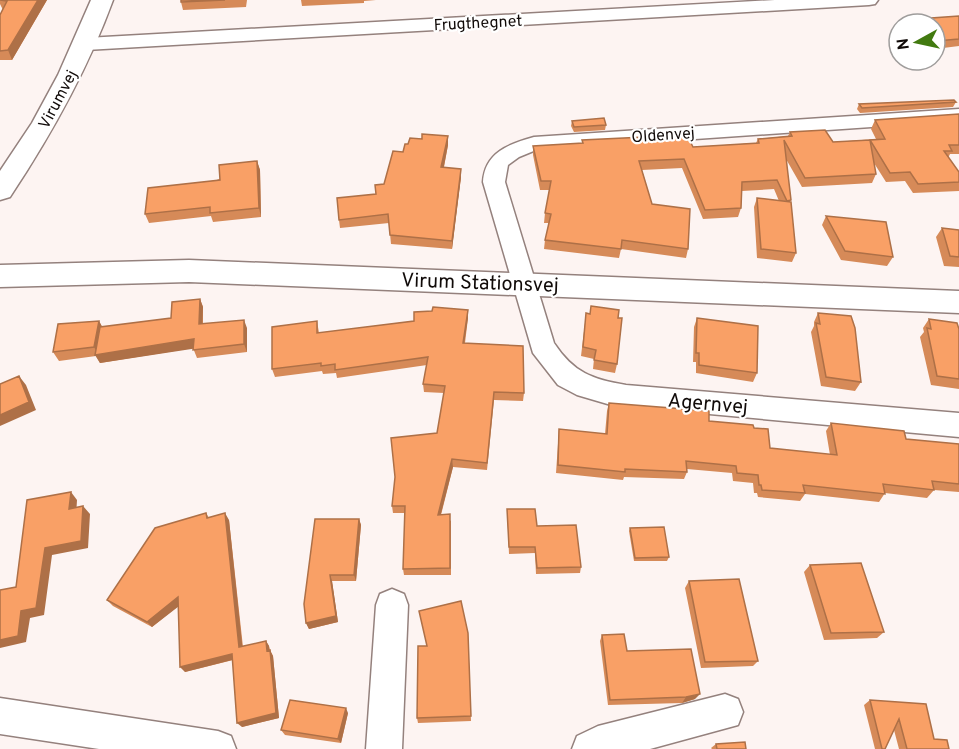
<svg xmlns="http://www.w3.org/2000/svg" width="959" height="749" viewBox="0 0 959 749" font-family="Overpass,sans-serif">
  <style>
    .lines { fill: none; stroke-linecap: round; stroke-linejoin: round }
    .street-casing { stroke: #94817d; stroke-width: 3 }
    .secondary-casing { stroke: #94817d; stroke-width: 3 }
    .street { fill: #fff; fill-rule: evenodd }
    .secondary { fill: #fff; fill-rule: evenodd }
    .wall { fill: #d68a58 }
    .shaded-wall { fill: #ae7047 }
    .building { fill: #f9a066; stroke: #ae7047; stroke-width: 1.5 }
    .labels { text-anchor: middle; stroke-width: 4.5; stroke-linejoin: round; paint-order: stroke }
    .far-street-label { font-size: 16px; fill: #100a08; stroke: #fff }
    .street-label { font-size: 20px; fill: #100a08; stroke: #fff }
  </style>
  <rect width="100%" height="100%" fill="#fdf4f2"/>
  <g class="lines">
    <defs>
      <path id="street" d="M 775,0 L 878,0 L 875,4 L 869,5 L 86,50 L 79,48 L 77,44 L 79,40 L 86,38 Z
        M 959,109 L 959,121 L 536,150 L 519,157 L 508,165 L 505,182 L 554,343 C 574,373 592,379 626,385 L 959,413 L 959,437 L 611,405 L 577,395 L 558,385 L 533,353 L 483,182 C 485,152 509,144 534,137 Z
        M 392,589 L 404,594 L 408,605 L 402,749 L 366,749 L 376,605 L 380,594 Z
        M 725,694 L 738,699 L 743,712 L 738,725 L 650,749 L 572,749 L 577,736 L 598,726 Z
        M 0,698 L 218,731 L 231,736 L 236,749 L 99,749 L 0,734 Z"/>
      <path id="secondary" d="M 91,0 L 113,0 C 87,71 51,135 10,197 L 0,200 L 0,171 L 32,123 L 58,75 Z
        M 189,260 L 959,291 L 959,313 L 189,282 L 0,287 L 0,265 Z"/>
    </defs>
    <!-- street casing -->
    <use href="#street" class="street-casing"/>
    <!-- secondary casing -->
    <use href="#secondary" class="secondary-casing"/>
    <!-- street -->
    <use href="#street" class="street"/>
    <!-- secondary -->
    <use href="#secondary" class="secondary"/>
  </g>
  <!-- wall -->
  <path class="wall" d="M 0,0 L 47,0 L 12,60 L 0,60 L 0,15 L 3,10 L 0,4 Z
    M 181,0 L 247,0 L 246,7 L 183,10 L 181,2 Z
    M 301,0 L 376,0 L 364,1 L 364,3 L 302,6 Z
    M 959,16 L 959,46 L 935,49 L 935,24 L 915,24 L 918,19 Z
    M 956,102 L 953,107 L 860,113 L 857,109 L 859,104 Z
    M 959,114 L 959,154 L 950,154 L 948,158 L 959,172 L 959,191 L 913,193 L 905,181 L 886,182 L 874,163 L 876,174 L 872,183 L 802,187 L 786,159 L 791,200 L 790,202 L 796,253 L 792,262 L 757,258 L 754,207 L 757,198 L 779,201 L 774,189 L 742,191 L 741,208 L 738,217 L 703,219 L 682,168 L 642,170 L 652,204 L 688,249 L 686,258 L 621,249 L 619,258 L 544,249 L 545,240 L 549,223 L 544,223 L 545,213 L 550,190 L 540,190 L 533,155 L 533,146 L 582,143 L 582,140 L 693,147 L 756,143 L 758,139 L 788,136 L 790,132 L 833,142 L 876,139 L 871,129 L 875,120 Z
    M 572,121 L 606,125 L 605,130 L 574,132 L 571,126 Z
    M 448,136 L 448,145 L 444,167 L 461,177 L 452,249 L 391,244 L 389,223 L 340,228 L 339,220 L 376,194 L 384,184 L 408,144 L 422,139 Z
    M 257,161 L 260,170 L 261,217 L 213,222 L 211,216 L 149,223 L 145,214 Z
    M 826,216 L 893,257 L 887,266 L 841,260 L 822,225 Z
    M 942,228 L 959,230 L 959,267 L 944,266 L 936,237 Z
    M 200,299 L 203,307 L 203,323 L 247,328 L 247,352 L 197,358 L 193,348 L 100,363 L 96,356 L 59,361 L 53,352 L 99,321 L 102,327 L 171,318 Z
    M 468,310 L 468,318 L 465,343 L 524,393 L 523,401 L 494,400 L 487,470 L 453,467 L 441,515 L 451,521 L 451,575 L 404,575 L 403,569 L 405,513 L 393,513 L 392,506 L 437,433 L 444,393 L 424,392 L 423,384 L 427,365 L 337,378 L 336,373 L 323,374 L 322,371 L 275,377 L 272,369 L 317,321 L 319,333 L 414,321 Z
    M 818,313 L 861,382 L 855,391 L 821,386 L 811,332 L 814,326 L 814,322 Z
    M 618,318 L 617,364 L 615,373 L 593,369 L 594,359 L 581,356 L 585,323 Z
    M 697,318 L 757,373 L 753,382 L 696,373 L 696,362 L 693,362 L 694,327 Z
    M 929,319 L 959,329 L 959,389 L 931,385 L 920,337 L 924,332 L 923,328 Z
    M 609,403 L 709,421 L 754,428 L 770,448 L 830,455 L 826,431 L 831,423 L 906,439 L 959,444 L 959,492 L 934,490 L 927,498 L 885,493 L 879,502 L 805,494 L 800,501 L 758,497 L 757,493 L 754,493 L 753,483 L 733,481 L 732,473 L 687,469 L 687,472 L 684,479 L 624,477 L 623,480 L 556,473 L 559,429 L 605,434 L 607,411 Z
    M 507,509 L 537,526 L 581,567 L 580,573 L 536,574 L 535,553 L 509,554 Z
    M 206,513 L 209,518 L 229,520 L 243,647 L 266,641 L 269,646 L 270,650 L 273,656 L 279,718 L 242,727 L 233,660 L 185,672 L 178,606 L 152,627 L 113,606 L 107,600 Z
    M 359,519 L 361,525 L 356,581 L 332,581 L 338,622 L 309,629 L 306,623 Z
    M 630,528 L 669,557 L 667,561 L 634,561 L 629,531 Z
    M 810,565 L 884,632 L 877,638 L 824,640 L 804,572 Z
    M 689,581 L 758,661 L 753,666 L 701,668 L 685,588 Z
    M 468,633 L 471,721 L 418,723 L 417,718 L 426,646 Z
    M 602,635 L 627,651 L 695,699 L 682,703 L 608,705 L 600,641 Z
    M 870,700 L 934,739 L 949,749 L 899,749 L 894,730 L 885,749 L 875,749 L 864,705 Z
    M 348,713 L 341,743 L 285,735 L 281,730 Z
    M 716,744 L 746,749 L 712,749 L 711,748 Z"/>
  <!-- shaded-wall -->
  <path class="shaded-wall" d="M 38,0 L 47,0 L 12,60 L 8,50 Z
    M 448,136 L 448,145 L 442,176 L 441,167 Z
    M 257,161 L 260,170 L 261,217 L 259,208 Z
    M 461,169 L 461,177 L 452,249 L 452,241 Z
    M 200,299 L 203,307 L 202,332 L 199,324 Z
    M 468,310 L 468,318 L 463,351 L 463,343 Z
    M 244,320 L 247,328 L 247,352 L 244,344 Z
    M 99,321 L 104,330 L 194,339 L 198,348 L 100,363 L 95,355 L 98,354 L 94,347 Z
    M 19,376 L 26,385 L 36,410 L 0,426 L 0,415 Z
    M 452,459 L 453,467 L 439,521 L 438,515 Z
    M 71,492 L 77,500 L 76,516 L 69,509 Z
    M 83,506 L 90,514 L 88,548 L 52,555 L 44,615 L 30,618 L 26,642 L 0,648 L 0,640 L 21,611 L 45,548 Z
    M 225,513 L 229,520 L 243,653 L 239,647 Z
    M 359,519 L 361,525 L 356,581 L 354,575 Z
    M 330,575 L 332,581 L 338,622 L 309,629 L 306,623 Z
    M 178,597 L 183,603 L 152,627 L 147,622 Z
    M 266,641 L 269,646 L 270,656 L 267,651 Z
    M 270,650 L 273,656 L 279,718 L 242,727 L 237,723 Z
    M 232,654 L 236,659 L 185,672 L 180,667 Z
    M 700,694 L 695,699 L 682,703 L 686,697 Z
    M 346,708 L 348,713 L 341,743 L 338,739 Z"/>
  <!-- building -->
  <path class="building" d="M 0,0 L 38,0 L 8,50 L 0,51 L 0,15 L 7,1 Z
    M 181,0 L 225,0 L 181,2 Z
    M 959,16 L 959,39 L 936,41 L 935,40 L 935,24 L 922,24 L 918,19 Z
    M 954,100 L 956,102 L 862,108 L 859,104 Z
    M 959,114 L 959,145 L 949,145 L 952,151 L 944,151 L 959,172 L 959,182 L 918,184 L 910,172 L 890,173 L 870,140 L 885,139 L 875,120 Z
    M 604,118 L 606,125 L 574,127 L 572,121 Z
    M 825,130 L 833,142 L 870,140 L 876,174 L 805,178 L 784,140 L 791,200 L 787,201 L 777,180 L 742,182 L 741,208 L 705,210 L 684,159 L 639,161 L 652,204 L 690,209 L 688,249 L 622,240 L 621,249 L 545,240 L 551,214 L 545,213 L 551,181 L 541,181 L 533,146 L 583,143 L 582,140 L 687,135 L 693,147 L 759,143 L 758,139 L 792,136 L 790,132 Z
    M 422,134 L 448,136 L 441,167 L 461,169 L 452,241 L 390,235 L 388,214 L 339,220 L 337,198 L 376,194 L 375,185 L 384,184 L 393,151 L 403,152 L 405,144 L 408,144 L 410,138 L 422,139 Z
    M 257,161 L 259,208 L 210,213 L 210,207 L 145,214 L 148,188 L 220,180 L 219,165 Z
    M 757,198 L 791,202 L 796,253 L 761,249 Z
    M 826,216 L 886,222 L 893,257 L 845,251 Z
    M 942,228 L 959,230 L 959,257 L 950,256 Z
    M 200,299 L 199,324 L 244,320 L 244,344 L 193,350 L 194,339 L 95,355 L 100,327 L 171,318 L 172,302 Z
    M 591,306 L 619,310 L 618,318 L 622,318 L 617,364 L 594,360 L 596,350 L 583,347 L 586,313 L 590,314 Z
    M 433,307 L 468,310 L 463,343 L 523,346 L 524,393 L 494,392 L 487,463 L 452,459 L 438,515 L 450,514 L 450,568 L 403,569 L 405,506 L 392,506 L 395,477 L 391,438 L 437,433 L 445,386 L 423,384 L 428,357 L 335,370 L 335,364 L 321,366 L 321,363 L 272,369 L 272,327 L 317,321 L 317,333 L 414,321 L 414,312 L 432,311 Z
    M 818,313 L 851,316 L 855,328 L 861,382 L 826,377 L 816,323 L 820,324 Z
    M 697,318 L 758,326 L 757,373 L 699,365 L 699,353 L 696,353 Z
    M 929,319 L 957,323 L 959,329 L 959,379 L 937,376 L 927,328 L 931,329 Z
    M 99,321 L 94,347 L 53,352 L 58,324 Z
    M 19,376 L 29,402 L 0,415 L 0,384 Z
    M 609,403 L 709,411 L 709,421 L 753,425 L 754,428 L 768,429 L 770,448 L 837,455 L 831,423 L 904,431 L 906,439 L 959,444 L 959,484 L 932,481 L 934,490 L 883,484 L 885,494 L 803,485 L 805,493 L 762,490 L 761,485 L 759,485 L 758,475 L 737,473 L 736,466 L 686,461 L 687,472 L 625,469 L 625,472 L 558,465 L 559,429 L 607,434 Z
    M 71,492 L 69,509 L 83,506 L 81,541 L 45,548 L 36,608 L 21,611 L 18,636 L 0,640 L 0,590 L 16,587 L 27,500 Z
    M 507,509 L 535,509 L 537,526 L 576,525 L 581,567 L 537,568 L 535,547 L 509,547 Z
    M 206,513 L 207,518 L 225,513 L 239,647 L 266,641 L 267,651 L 270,650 L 276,713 L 237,723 L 232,654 L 180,667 L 178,597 L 147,622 L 107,600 L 155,528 Z
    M 315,519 L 359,519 L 354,575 L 330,575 L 336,616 L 306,623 L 304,604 Z
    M 664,527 L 669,557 L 635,558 L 630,528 Z
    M 861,563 L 884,632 L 831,633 L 810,565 Z
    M 739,579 L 758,661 L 705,662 L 689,581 Z
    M 461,601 L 468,633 L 471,716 L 417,718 L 418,646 L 427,646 L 419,611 Z
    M 624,634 L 627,651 L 691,649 L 700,694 L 686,697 L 610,700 L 602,635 Z
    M 290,700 L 346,708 L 338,739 L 281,730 Z
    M 870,700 L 926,704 L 934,739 L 947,740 L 949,749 L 907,749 L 899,719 L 885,749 L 882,749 Z
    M 745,742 L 746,749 L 717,749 L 716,744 Z"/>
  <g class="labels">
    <!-- far-street labels -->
    <g class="far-street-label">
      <text transform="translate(478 22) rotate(-3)" y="6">Frugthegnet</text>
      <text transform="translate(57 99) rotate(-62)" y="6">Virumvej</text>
      <text transform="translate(663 134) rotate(-4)" y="6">Oldenvej</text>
    </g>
    <!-- street labels -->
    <g class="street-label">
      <text transform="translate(480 282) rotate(2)" y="7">Virum Stationsvej</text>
      <text transform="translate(708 403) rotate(5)" y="7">Agernvej</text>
    </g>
  </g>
  <!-- north arrow -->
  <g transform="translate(917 42) rotate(262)"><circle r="28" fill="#ffffff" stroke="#9f9d9c" stroke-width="1.5"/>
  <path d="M0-4.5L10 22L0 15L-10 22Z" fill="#427a10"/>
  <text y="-9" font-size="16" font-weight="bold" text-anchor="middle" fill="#100a08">N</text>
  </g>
</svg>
